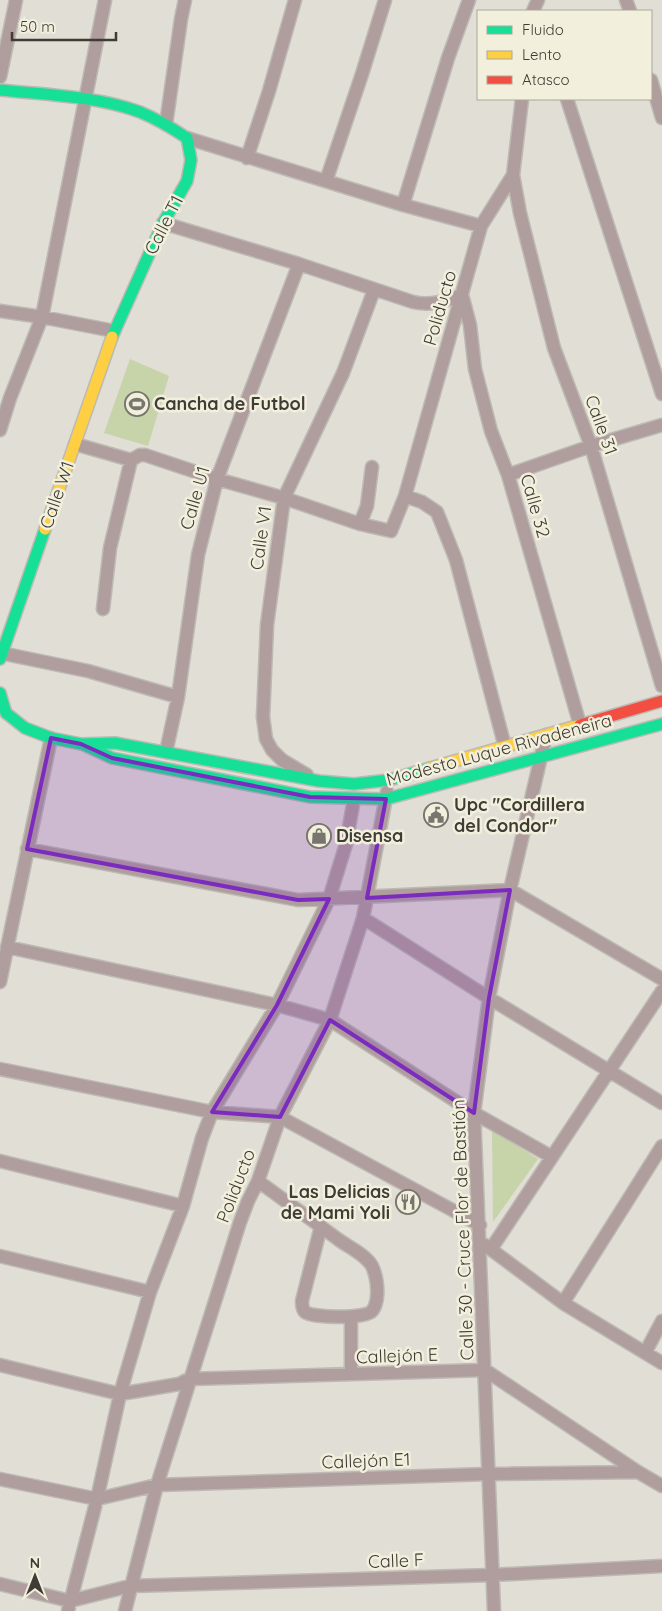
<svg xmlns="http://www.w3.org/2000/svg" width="662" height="1611" viewBox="0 0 662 1611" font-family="Quicksand,sans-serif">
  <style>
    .green { fill: #c7d3a9 }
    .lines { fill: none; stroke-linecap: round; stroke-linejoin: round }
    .street-casing { stroke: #bcbab3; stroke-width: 15 }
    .fast-casing { stroke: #bcbab3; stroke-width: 14 }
    .slow-casing { stroke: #bcbab3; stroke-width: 14 }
    .jam-casing { stroke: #bcbab3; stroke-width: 14 }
    .street { stroke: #b09d9d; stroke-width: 12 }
    .fast { stroke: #16e098; stroke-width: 11 }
    .slow { stroke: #ffcf43; stroke-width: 11 }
    .jam { stroke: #f24e42; stroke-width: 11 }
    .marked { fill: #7b2cbf; fill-opacity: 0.2; stroke: #7b2cbf; stroke-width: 4; stroke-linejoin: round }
    .labels { text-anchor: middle; stroke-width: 5; stroke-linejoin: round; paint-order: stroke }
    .street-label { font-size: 18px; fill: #3e3c35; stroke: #f3efdd }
    .poi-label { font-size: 18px; font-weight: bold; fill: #3e3c35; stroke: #f3efdd; text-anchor: start }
  </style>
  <rect width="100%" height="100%" fill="#e1ded5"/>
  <!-- green -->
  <path class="green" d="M 130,359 L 169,376 L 148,446 L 104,433 Z
    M 492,1130 L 538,1159 L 493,1222 Z"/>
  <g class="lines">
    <defs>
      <path id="street" d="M 626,0 L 630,11
        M 533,11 L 538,0
        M 0,77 L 16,0
        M 651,80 L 662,118
        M 567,99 L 662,394
        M 166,124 L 181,19 L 185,0
        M 187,138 L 403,205 L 481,226
        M 247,158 L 269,91 L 295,0
        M 513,175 L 520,213 L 554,348 L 591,446 L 662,686
        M 326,181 L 362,74 L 385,0
        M 403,205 L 448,58 L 469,0
        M 163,223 L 299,264 L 413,302 C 431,306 445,301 462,295 L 470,325 L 475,369 L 491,431 L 508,475 L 580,725
        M 0,311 L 42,317 L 114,331
        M 0,430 L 10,398 L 42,317 L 105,0
        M 75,444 L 131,460 L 140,455 L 145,455 L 217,479 L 284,498 L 360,524 L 391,531 L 405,496 L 481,226 L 513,175 L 522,99
        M 508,475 L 591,446 L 662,425
        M 405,496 L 422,502 L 437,512 L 456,560 L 505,747
        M 360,524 L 367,506 L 372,467
        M 103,609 L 110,548 L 131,460
        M 1,653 L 88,671 L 178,697
        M 166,752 L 178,697 L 198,555 L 217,479 L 299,264
        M 307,775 L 282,760 L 272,750 L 266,739 L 263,717 L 267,625 L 284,498 L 343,373 L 374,290
        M 27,849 L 298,900 L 510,890 L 662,979
        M 363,918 L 489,998 L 662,1103
        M 7,947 L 277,1005 L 330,1020 L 474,1113 L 552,1157
        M 0,982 L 51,738
        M 0,1069 L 212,1112 L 280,1117 L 480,1225
        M 0,1161 L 183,1206
        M 258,1181 C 285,1201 312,1220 339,1240 C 349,1247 366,1255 372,1266 C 376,1274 378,1287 377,1296 C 377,1300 375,1308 372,1311 C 366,1319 313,1318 305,1312 C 302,1309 302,1305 302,1301 L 321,1226
        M 485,1245 L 563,1303 L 662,1363
        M 491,1249 L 662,991
        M 0,1256 L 150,1292
        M 563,1303 L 662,1146
        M 351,1317 L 351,1374
        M 645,1353 L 662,1321
        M 0,1365 L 120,1394 L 179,1384 L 189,1379 L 485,1370 L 638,1472 L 662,1486
        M 0,1479 L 97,1499 L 157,1485 L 488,1474 L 638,1472
        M 0,1584 L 70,1601 L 130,1586 L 492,1575 L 662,1566
        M 68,1611 L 97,1499 L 120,1394 L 150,1292 L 183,1206 L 202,1138 L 212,1112 L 277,1005 L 329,899 L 346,844 L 354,799
        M 125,1611 L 157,1485 L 240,1222 L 248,1201 L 258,1181 L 280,1117 L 330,1020 L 363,918 L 387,792
        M 494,1611 L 474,1113 L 489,998 L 510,890 L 546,735"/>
      <path id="fast" d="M 0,90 C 47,95 96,96 140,112 C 157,119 172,128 187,138 L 191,160 L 187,181 L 163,223 L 112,337
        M 0,659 L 45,529
        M 0,693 L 6,713 L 25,728 L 51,738 L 81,744 L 115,743 L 319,781 L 354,784 L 389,780 L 430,768
        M 84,745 L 112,758 L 310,797 L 386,799 L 662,724"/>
      <path id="slow" d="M 45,529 L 112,337
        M 430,768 L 580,725"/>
      <path id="jam" d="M 580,725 L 662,701"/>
    </defs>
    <!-- street casing -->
    <use href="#street" class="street-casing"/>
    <!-- fast casing -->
    <use href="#fast" class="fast-casing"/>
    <!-- slow casing -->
    <use href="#slow" class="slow-casing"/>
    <!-- jam casing -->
    <use href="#jam" class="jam-casing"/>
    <!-- street -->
    <use href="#street" class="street"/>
    <!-- fast -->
    <use href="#fast" class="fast"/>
    <!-- slow -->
    <use href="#slow" class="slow"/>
    <!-- jam -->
    <use href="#jam" class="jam"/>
  </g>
  <!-- marked area -->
  <path class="marked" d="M 51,738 L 81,744 L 112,758 L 310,797 L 386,799 L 367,898 L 510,890 L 489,998 L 474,1113 L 330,1020 L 280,1117 L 212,1112 L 277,1005 L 329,899 L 298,900 L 27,849 Z"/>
  <!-- icons -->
  <defs>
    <symbol id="stadium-ring" viewBox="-11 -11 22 22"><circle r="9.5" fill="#f3efdd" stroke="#77756d" stroke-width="1.5"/><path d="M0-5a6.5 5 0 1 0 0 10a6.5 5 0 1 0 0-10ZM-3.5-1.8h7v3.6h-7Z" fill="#77756d"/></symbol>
    <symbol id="civic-ring" viewBox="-11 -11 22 22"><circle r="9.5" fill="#f3efdd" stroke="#77756d" stroke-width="1.5"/><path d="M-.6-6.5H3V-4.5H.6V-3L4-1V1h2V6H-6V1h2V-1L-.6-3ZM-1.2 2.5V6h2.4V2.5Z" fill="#77756d"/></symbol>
    <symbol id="shop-ring" viewBox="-11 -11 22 22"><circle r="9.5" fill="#f3efdd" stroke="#77756d" stroke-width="1.5"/><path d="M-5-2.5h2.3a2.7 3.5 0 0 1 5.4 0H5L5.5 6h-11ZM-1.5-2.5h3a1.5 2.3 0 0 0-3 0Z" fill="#77756d"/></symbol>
    <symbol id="restaurant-ring" viewBox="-11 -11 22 22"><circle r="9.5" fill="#f3efdd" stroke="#77756d" stroke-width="1.5"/><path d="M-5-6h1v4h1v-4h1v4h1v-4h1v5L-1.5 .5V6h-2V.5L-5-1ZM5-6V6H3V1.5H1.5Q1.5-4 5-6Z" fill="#77756d"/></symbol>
  </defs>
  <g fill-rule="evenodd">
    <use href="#stadium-ring" x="123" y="390" width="28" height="28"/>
    <use href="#civic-ring" x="422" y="801" width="28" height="28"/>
    <use href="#shop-ring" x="305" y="822" width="28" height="28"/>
    <use href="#restaurant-ring" x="394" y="1188" width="28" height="28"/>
  </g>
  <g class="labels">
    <!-- street labels -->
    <g class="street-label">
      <text transform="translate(164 225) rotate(-63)" y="6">Calle T1</text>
      <text transform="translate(440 308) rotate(-74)" y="6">Poliducto</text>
      <text transform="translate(601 425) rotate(70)" y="6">Calle 31</text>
      <text transform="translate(57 495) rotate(-71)" y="6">Calle W1</text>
      <text transform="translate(195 498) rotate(-74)" y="6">Calle U1</text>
      <text transform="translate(535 506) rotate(74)" y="6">Calle 32</text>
      <text transform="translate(261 538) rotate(-82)" y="6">Calle V1</text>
      <text transform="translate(499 750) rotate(-15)" y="6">Modesto Luque Rivadeneira</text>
      <text transform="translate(236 1186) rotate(-69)" y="6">Poliducto</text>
      <text transform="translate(463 1230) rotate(-92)" y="6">Calle 30 - Cruce Flor de Bastión</text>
      <text transform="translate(397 1356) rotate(-2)" y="6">Callejón E</text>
      <text transform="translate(366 1461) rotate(-2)" y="6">Callejón E1</text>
      <text transform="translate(396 1561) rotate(-2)" y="6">Calle F</text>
    </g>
    <!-- poi labels -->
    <g class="poi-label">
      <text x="154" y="410">Cancha de Futbol</text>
      <text x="454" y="811">Upc "Cordillera<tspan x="454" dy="21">del Condor"</tspan></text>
      <text x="336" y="842">Disensa</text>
      <text x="390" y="1198" text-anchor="end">Las Delicias<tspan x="390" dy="21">de Mami Yoli</tspan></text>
    </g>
  </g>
  <!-- legend -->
  <rect x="477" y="10" width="175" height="90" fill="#f3efdd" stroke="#aba79a"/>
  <rect x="487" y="26" width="25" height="8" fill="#16e098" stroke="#aba79a"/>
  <text x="522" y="35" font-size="15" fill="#3e3c35">Fluido</text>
  <rect x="487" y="51" width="25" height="8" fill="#ffcf43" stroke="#aba79a"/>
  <text x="522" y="60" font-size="15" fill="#3e3c35">Lento</text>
  <rect x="487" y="76" width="25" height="8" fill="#f24e42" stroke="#aba79a"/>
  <text x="522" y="85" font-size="15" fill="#3e3c35">Atasco</text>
  <!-- north arrow -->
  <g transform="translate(35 1576)" stroke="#f3efdd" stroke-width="4" paint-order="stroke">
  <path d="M0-4L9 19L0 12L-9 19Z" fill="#3e3c35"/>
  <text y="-8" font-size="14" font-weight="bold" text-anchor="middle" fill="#3e3c35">N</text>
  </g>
  <!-- scale -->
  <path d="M12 32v8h104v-8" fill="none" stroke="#3e3c35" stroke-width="2.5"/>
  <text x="20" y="32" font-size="15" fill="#3e3c35" stroke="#f3efdd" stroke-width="4" paint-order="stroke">50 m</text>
</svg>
